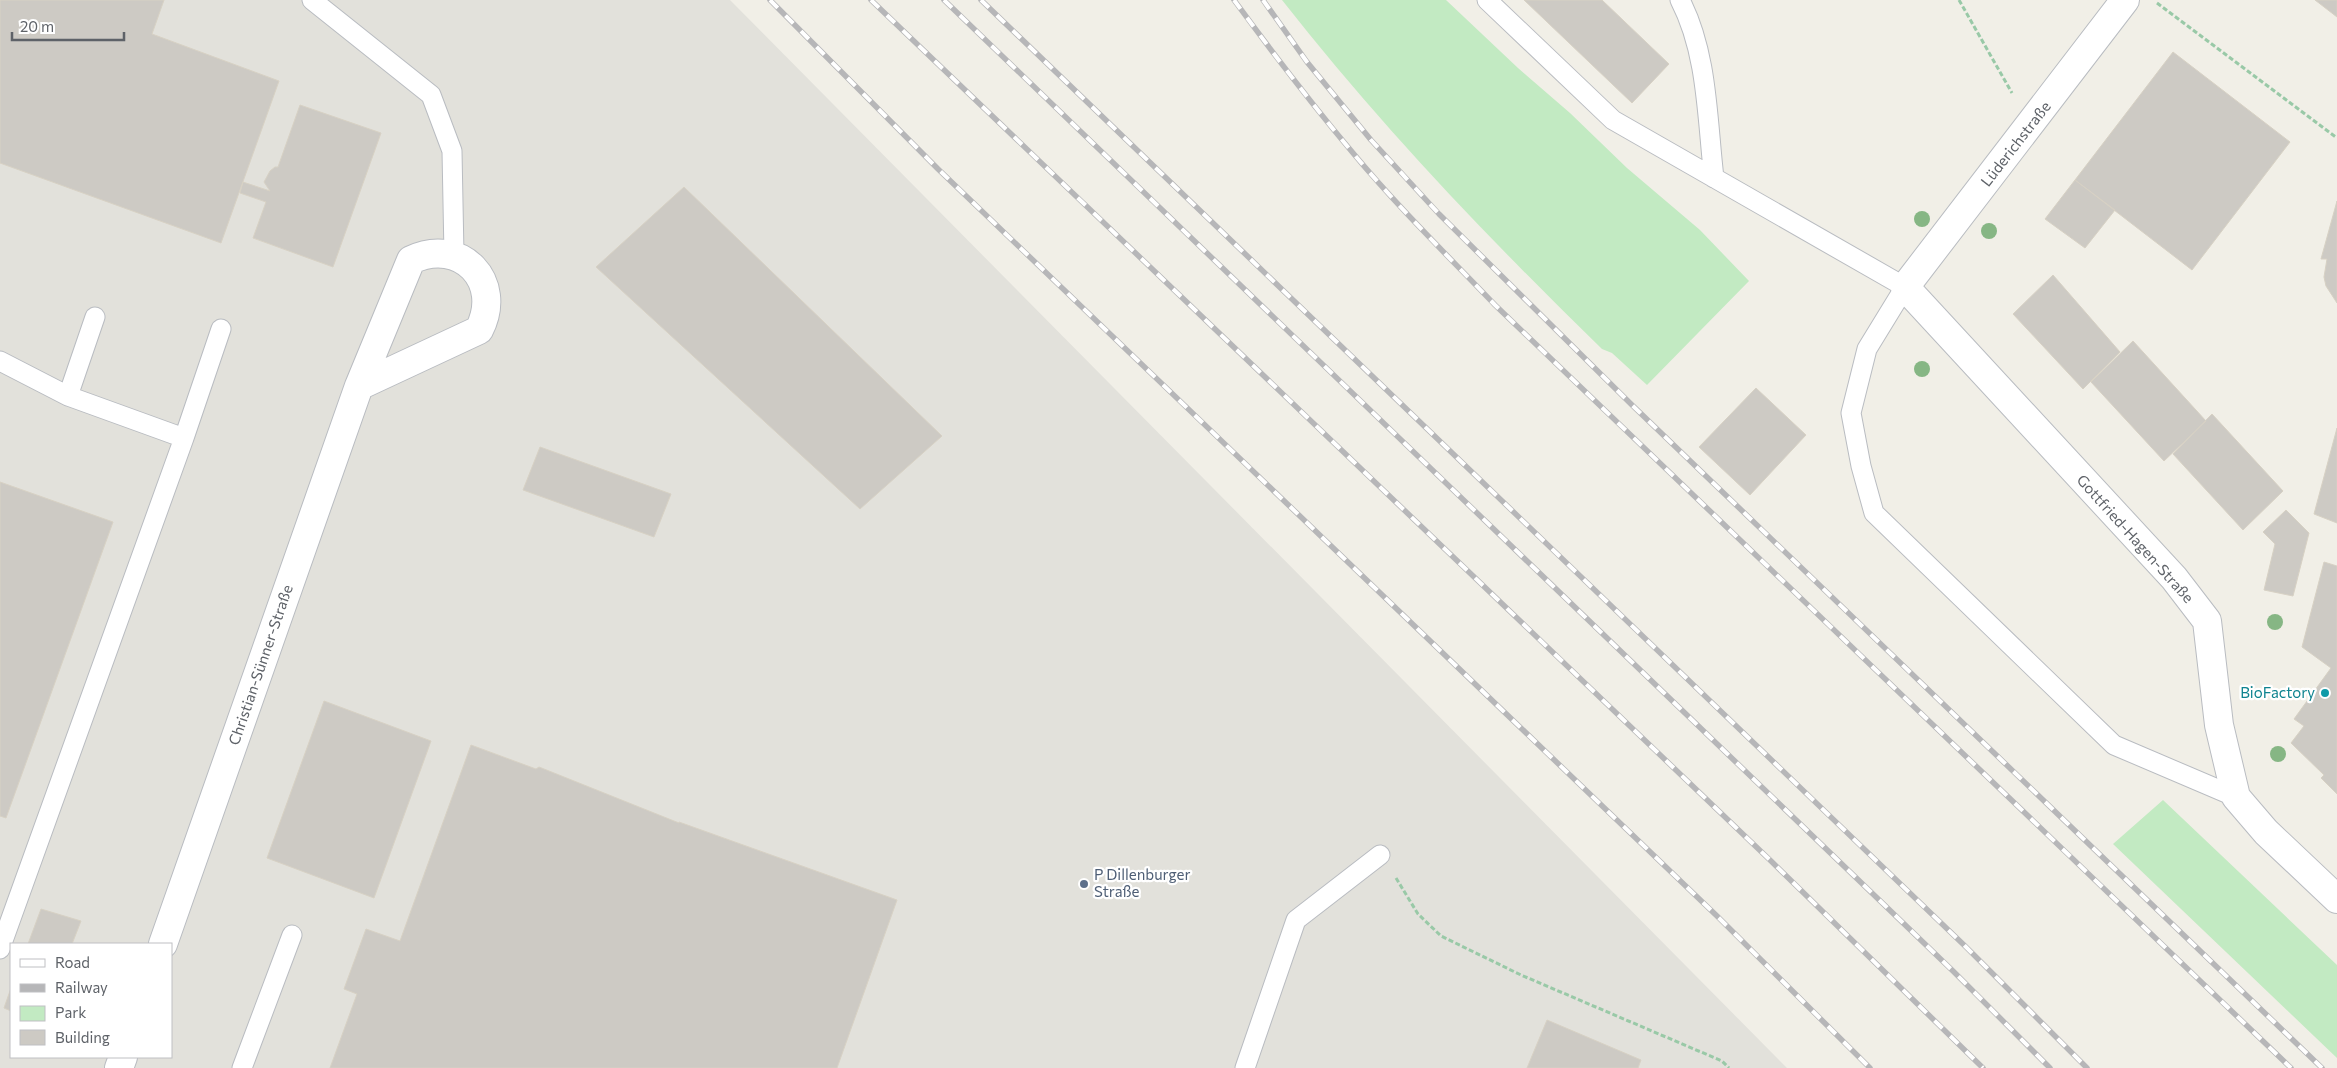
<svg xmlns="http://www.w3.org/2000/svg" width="2337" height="1068" viewBox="0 0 2337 1068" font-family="Commissioner,sans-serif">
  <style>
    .industrial { fill: #e2e1db; fill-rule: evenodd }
    .green { fill: #c2eac2 }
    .building { fill: #cdcac4; stroke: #d7d1c4 }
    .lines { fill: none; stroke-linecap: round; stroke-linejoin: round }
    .lane-casing { stroke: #b9bcc1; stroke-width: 21 }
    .street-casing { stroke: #b9bcc1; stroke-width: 30 }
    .path { stroke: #99c9a7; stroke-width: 3; stroke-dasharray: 5 2.5; stroke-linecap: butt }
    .lane { stroke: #fff; stroke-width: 19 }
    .street { stroke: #fff; stroke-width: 28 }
    .rail-casing { stroke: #b6b6b8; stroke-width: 5.5 }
    .rail { stroke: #fff; stroke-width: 4; stroke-dasharray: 11; stroke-linecap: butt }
    .tree { fill: #86b684 }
    .culture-dot { fill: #0f9aa8; stroke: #fff; stroke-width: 2 }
    .service-dot { fill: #5c6f8a; stroke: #fff; stroke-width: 2 }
    .labels { text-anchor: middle; stroke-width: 4.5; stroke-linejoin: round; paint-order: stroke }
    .street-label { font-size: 15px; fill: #5e6268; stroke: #fff }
    .culture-label { font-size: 15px; fill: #0d838f; stroke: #fff; text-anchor: end }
    .service-label { font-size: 15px; fill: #4e5e75; stroke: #fff; text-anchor: start }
  </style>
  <rect width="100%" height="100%" fill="#f1efe7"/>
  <!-- industrial -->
  <path class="industrial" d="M 0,0 L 730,0 L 1787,1068 L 0,1068 ZM 11,944 L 171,944 L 171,1057 L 11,1057 Z"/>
  <!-- green -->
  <path class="green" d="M 1282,0 L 1446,0 L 1518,68 L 1570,113 L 1627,168 L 1700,230 L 1749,281 L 1647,385 L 1612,353 L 1602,349 C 1489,239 1379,124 1282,0 Z
    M 2163,800 L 2337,965 L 2337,1058 L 2113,844 Z"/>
  <!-- building -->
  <path class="building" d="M 0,0 L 164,0 L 152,34 L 279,81 L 221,243 L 0,163 Z
    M 1524,0 L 1602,0 L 1669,64 L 1632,103 Z
    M 2315,0 L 2337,0 L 2337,17 Z
    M 2173,52 L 2290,142 L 2192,270 L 2075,180 Z
    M 300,105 L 381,133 L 333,267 L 253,238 L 266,202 L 240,193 L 243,182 L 270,191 L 264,182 L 270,171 L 275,167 L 278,167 Z
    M 2075,180 L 2115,210 L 2085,248 L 2045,219 Z
    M 684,187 L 942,436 L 860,509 L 596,267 Z
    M 2337,201 L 2337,303 L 2326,286 L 2324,277 L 2327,259 L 2321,259 Z
    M 2053,275 L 2120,352 L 2083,389 L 2013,314 Z
    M 2133,341 L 2206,421 L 2164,461 L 2091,382 Z
    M 1756,388 L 1806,435 L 1750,495 L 1699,447 Z
    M 2212,414 L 2283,491 L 2243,530 L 2173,454 Z
    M 2337,428 L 2337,523 L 2314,514 Z
    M 540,447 L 671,494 L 654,537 L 523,490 Z
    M 0,482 L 113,522 L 6,818 L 0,816 Z
    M 2286,510 L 2309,533 L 2293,596 L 2264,590 L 2275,544 L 2263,532 Z
    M 2324,562 L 2337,566 L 2337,794 L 2321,778 L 2324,775 L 2291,743 L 2304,726 L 2294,719 L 2331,668 L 2302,647 Z
    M 324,701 L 431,741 L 374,898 L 267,858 Z
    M 471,745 L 536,769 L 539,767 L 679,823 L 679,822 L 897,900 L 837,1068 L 330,1068 L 357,994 L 344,989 L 366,929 L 400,941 Z
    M 41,909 L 81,921 L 72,944 L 28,944 Z
    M 11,988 L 11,1011 L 4,1008 Z
    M 1547,1020 L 1641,1060 L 1638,1068 L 1527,1068 Z"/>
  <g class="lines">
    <defs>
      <path id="lane" d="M 312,0 L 431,95 L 452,151 L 454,255
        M 1487,0 L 1613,120 L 1905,287 L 1867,349 L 1851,413 L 1861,466 L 1874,513 L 2114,745 L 2236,797
        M 1680,0 C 1708,54 1707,119 1714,178
        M 0,361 L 68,396 L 184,438 L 0,949
        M 68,396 L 95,317
        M 184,438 L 221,329
        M 242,1068 L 292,935
        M 1245,1068 L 1296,920 L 1380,855"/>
      <path id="street" d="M 2125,0 L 1905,287 L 2174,578 L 2207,621 L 2219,725 L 2236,797 L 2266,832 L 2337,899
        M 163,944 L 359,386 L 411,260 C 461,236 504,282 479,330 L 359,386
        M 119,1068 L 123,1057"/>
    </defs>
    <!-- lane casing -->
    <use href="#lane" class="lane-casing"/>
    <!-- street casing -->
    <use href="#street" class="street-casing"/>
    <!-- path -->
    <path class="path" d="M 1959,0 L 2012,93
      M 2157,3 L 2337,138
      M 1396,878 L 1418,914 L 1441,936 L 1521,975 L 1722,1061 L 1729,1068"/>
    <!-- lane -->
    <use href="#lane" class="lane"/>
    <!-- street -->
    <use href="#street" class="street"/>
    <defs>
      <path id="rail" d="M 770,0 L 938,169 L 1717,916 L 1870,1068
        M 871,0 L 1771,861 L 1983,1068
        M 944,0 L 1953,971 L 2050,1068
        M 981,0 L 1965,946 L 2087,1068
        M 1234,0 C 1272,52 1311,103 1353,153 C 1397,206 1447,255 1495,305 L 2291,1068
        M 1263,0 L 1307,62 L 1371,140 L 1439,214 L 1632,405 L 2322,1068"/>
    </defs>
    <!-- rail casing -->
    <use href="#rail" class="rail-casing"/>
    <!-- rail -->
    <use href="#rail" class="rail"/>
  </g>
  <!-- trees -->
  <g class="tree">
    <circle cx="1922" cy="219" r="8"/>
    <circle cx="1989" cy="231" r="8"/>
    <circle cx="1922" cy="369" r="8"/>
    <circle cx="2275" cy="622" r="8"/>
    <circle cx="2278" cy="754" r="8"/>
  </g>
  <!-- markers -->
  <circle class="culture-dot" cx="2325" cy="693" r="5"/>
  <circle class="service-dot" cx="1084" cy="884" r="5"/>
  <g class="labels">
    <!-- street labels -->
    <g class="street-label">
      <text transform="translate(2016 144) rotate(-52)" y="5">Lüderichstraße</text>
      <text transform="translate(2135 539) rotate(48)" y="5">Gottfried-Hagen-Straße</text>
      <text transform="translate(261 665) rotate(-71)" y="5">Christian-Sünner-Straße</text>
    </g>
    <!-- culture labels -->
    <g class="culture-label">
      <text x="2315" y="698">BioFactory</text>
    </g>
    <!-- service labels -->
    <g class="service-label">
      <text x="1094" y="880">P Dillenburger<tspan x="1094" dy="17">Straße</tspan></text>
    </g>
  </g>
  <!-- legend -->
  <rect x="10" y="943" width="162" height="115" fill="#ffffff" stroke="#bfc0c3"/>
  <rect x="20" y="959" width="25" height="8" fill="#ffffff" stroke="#bfc0c3"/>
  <text x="55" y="968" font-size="15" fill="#5e6268">Road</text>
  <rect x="20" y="984" width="25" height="8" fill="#b6b6b8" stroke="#bfc0c3"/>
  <text x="55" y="993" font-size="15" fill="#5e6268">Railway</text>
  <rect x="20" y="1006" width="25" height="15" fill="#c2eac2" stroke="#bfc0c3"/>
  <text x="55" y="1018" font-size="15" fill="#5e6268">Park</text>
  <rect x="20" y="1030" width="25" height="15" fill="#cdcac4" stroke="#bfc0c3"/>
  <text x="55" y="1043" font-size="15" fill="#5e6268">Building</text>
  <!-- scale -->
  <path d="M12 32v8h112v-8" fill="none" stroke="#5e6268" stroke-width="2.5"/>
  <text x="20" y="32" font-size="15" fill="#5e6268" stroke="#ffffff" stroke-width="4" paint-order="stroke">20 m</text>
</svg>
